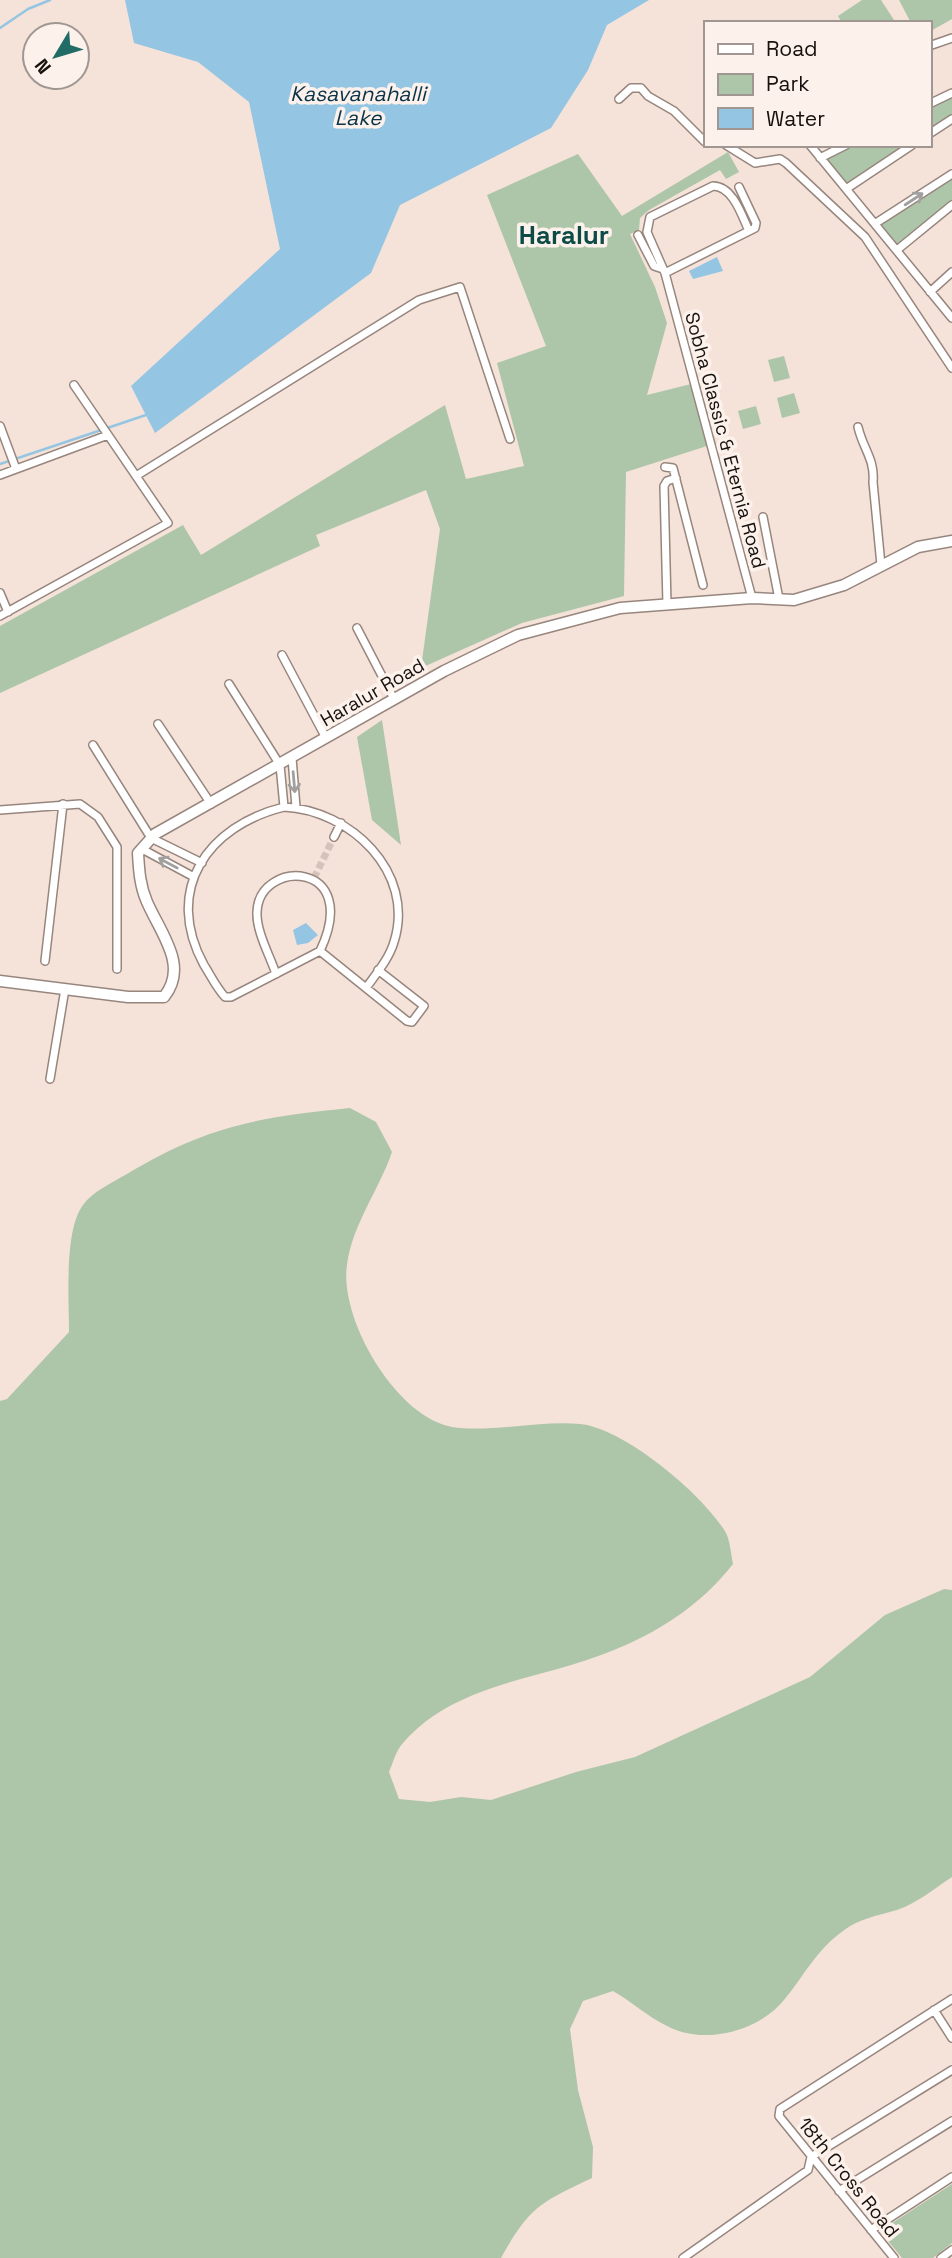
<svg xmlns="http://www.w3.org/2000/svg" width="952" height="2258" viewBox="0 0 952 2258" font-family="'Space Grotesk',sans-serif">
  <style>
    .green { fill: #adc6a9 }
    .water { fill: #94c5e3 }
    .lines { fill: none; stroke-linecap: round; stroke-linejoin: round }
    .stream { stroke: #94c5e3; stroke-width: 2.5 }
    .minor-tunnel { stroke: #d4c3bb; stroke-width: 7; stroke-dasharray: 7 3.5; stroke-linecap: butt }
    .minor-casing { stroke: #97867e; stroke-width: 10 }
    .tertiary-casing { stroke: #97867e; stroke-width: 13 }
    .minor { stroke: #fff; stroke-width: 7 }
    .tertiary { stroke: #fff; stroke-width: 10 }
    .oneway { stroke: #a2a09f }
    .labels { text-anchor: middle; stroke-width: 7; stroke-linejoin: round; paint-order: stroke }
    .street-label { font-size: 19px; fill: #17110e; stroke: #fcf1eb }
    .water-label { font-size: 21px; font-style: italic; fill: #0a3348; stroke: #fcf1eb }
    .district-label { font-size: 26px; font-weight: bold; fill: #0d4b47; stroke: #fcf1eb }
  </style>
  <rect width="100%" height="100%" fill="#f5e2d9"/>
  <!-- green -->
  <path class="green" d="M 862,0 L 881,0 L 896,23 L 842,23 L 838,16 Z
    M 899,0 L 952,0 L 952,19 L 929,32 L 929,23 L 911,23 Z
    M 952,95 L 952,117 L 929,132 L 929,106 Z
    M 852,145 L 909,145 L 847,186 L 825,159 Z
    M 728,152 L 739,172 L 726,179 L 720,170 L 649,210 L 640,218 L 639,230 L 630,234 L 655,287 L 667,323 L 647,395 L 691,384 L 707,446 L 626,472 L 624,596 L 522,623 L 421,668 L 440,529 L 426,490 L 316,535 L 320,546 L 0,693 L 0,626 L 183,525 L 201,555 L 445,405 L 466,479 L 524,466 L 497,363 L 546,346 L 487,195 L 578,154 L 622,216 Z
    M 952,176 L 952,203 L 898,248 L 878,223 Z
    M 784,356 L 790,378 L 774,382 L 768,360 Z
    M 794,393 L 800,413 L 782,418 L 777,398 Z
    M 756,406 L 761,424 L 743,429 L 738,411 Z
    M 382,720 L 401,845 L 372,820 L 357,737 Z
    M 350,1108 L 376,1122 L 392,1152 C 379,1190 352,1225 347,1265 C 339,1319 396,1417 452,1427 C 489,1433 541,1420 580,1424 C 624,1428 704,1495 726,1533 C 730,1541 731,1554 733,1564 C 701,1605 658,1633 609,1652 C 540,1680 455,1683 403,1743 C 396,1750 393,1763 389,1772 L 399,1799 L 430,1802 L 461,1797 L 491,1800 L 576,1772 L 635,1757 L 810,1677 L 885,1615 L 944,1589 L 952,1590 L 952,1877 C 935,1888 916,1904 897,1910 C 877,1916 860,1918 843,1931 C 817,1949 804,1976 784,2000 C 759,2031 704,2046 667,2026 C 648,2017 632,2002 613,1991 L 583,2001 L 570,2029 L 578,2090 L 593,2147 L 592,2178 C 540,2203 530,2206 501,2258 L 0,2258 L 0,1401 L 7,1399 L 69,1332 C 69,1300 64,1230 83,1205 C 92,1192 113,1182 127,1174 C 206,1126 260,1117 350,1108 Z
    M 952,2184 L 952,2243 L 933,2258 L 902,2258 L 880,2231 Z"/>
  <!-- water -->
  <path class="water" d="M 125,0 L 649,0 L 607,25 L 588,70 L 551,128 L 400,205 L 371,273 L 155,433 L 131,386 L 280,249 L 249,102 L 198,62 L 134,43 Z
    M 717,257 L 723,271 L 693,279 L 689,271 Z
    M 306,923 L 318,935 L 308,943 L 297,945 L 293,930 Z"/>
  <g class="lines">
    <!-- stream -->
    <path class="stream" d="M 0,28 L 28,9 L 50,0
      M 0,464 L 146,415"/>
    <!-- minor-tunnel -->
    <path class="minor-tunnel" d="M 314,878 L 334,837"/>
    <defs>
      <path id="minor" d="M 929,46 L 952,38
        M 619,99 L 631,88 L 641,88 L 648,96 L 674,111 L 705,142
        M 929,104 L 952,93
        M 929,134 L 952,119
        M 726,145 L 755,163 L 780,159 L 786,163 L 865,237 L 952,368
        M 810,145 L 952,318
        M 820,158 L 846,145
        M 713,186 C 733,186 742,216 749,231 L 665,273 L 647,232 L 650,217 Z
        M 739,187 L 756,223 L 755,228 L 749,231
        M 846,189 L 912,145
        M 876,223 L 952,174
        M 638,235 L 654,266 L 663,269
        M 897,250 L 952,205
        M 665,273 L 752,598
        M 930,292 L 952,272
        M 0,426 L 16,469
        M 858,427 C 863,449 875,459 873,482 L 881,565
        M 665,467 L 673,468 L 703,585
        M 0,475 L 108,435
        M 136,476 L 419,300 L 460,287 L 510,439
        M 763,517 L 779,599
        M 0,593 L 8,612
        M 667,604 L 664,486 L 667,481 L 676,478
        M 0,616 L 168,523 L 74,385
        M 357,628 L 394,699
        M 282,655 L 326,738
        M 229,684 L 280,765 L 284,807
        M 158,724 L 211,804
        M 93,745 L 151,838 L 202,863
        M 292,758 L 296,807
        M 284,807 C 350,810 416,872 394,942 C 389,959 376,974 366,988 L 320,951 L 231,997 L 225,997 C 216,987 211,976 204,965 C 163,890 207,826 284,807 Z
        M 0,810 L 80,804 L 98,817 L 117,847 L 117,969
        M 334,837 L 341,823
        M 142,849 L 194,877
        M 45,961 L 63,804
        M 276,974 C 270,956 256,931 257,912 C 259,858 363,860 320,951
        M 366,988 L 407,1021 L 412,1022 L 424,1006 L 378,970
        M 50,1079 L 65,989
        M 934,2010 L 952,2038
        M 839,2191 L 952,2121
        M 871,2230 L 952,2177
        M 683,2258 L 808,2170 L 811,2157 L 952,2070
        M 894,2258 L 779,2116 L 780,2109 L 952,1999
        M 941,2258 L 952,2250"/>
      <path id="tertiary" d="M 0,981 L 128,997 L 164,997 C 189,966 161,934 147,902 C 140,886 139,871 138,853 L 155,834 L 444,671 L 518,635 L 620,608 L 752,598 L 794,600 L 844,585 L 918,547 L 952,541"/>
    </defs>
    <!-- minor casing -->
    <use href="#minor" class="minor-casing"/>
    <!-- tertiary casing -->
    <use href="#tertiary" class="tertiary-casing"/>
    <!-- minor -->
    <use href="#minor" class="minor"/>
    <!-- tertiary -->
    <use href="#tertiary" class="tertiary"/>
  </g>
  <!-- one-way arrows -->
  <defs><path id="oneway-shaft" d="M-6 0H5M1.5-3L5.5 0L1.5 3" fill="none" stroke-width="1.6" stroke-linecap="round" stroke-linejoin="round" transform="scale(1.75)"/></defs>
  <g class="oneway">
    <use href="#oneway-shaft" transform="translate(914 199) rotate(-33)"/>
    <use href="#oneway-shaft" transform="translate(294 782) rotate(85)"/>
    <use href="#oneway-shaft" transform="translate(168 863) rotate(-152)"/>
  </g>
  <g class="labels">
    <!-- street labels -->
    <g class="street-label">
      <text transform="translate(726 440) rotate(75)" y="7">Sobha Classic &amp; Eternia Road</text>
      <text transform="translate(372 692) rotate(-30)" y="7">Haralur Road</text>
      <text transform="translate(849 2177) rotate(51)" y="7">18th Cross Road</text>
    </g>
    <!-- water labels -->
    <g class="water-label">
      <text x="358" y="101">Kasavanahalli<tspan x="358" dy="24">Lake</tspan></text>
    </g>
    <!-- district labels -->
    <g class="district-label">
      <text x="564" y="244">Haralur</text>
    </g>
  </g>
  <!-- legend -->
  <rect x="704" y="21" width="228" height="126" fill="#fcf1eb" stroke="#a09793" stroke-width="2"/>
  <rect x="718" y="44" width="35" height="10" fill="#ffffff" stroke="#a09793" stroke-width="2"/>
  <text x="766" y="56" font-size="21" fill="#17110e">Road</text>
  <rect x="718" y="74" width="35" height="21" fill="#adc6a9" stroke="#a09793" stroke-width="2"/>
  <text x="766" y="91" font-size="21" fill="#17110e">Park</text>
  <rect x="718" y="108" width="35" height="21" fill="#94c5e3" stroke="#a09793" stroke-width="2"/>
  <text x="766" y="126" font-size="21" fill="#17110e">Water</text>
  <!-- north arrow -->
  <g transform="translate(56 56) rotate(232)"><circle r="33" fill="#fcf1eb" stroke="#a09793" stroke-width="2"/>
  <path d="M0-5L12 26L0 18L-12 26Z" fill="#216c66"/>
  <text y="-10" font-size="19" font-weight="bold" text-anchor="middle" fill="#17110e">N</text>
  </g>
</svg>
